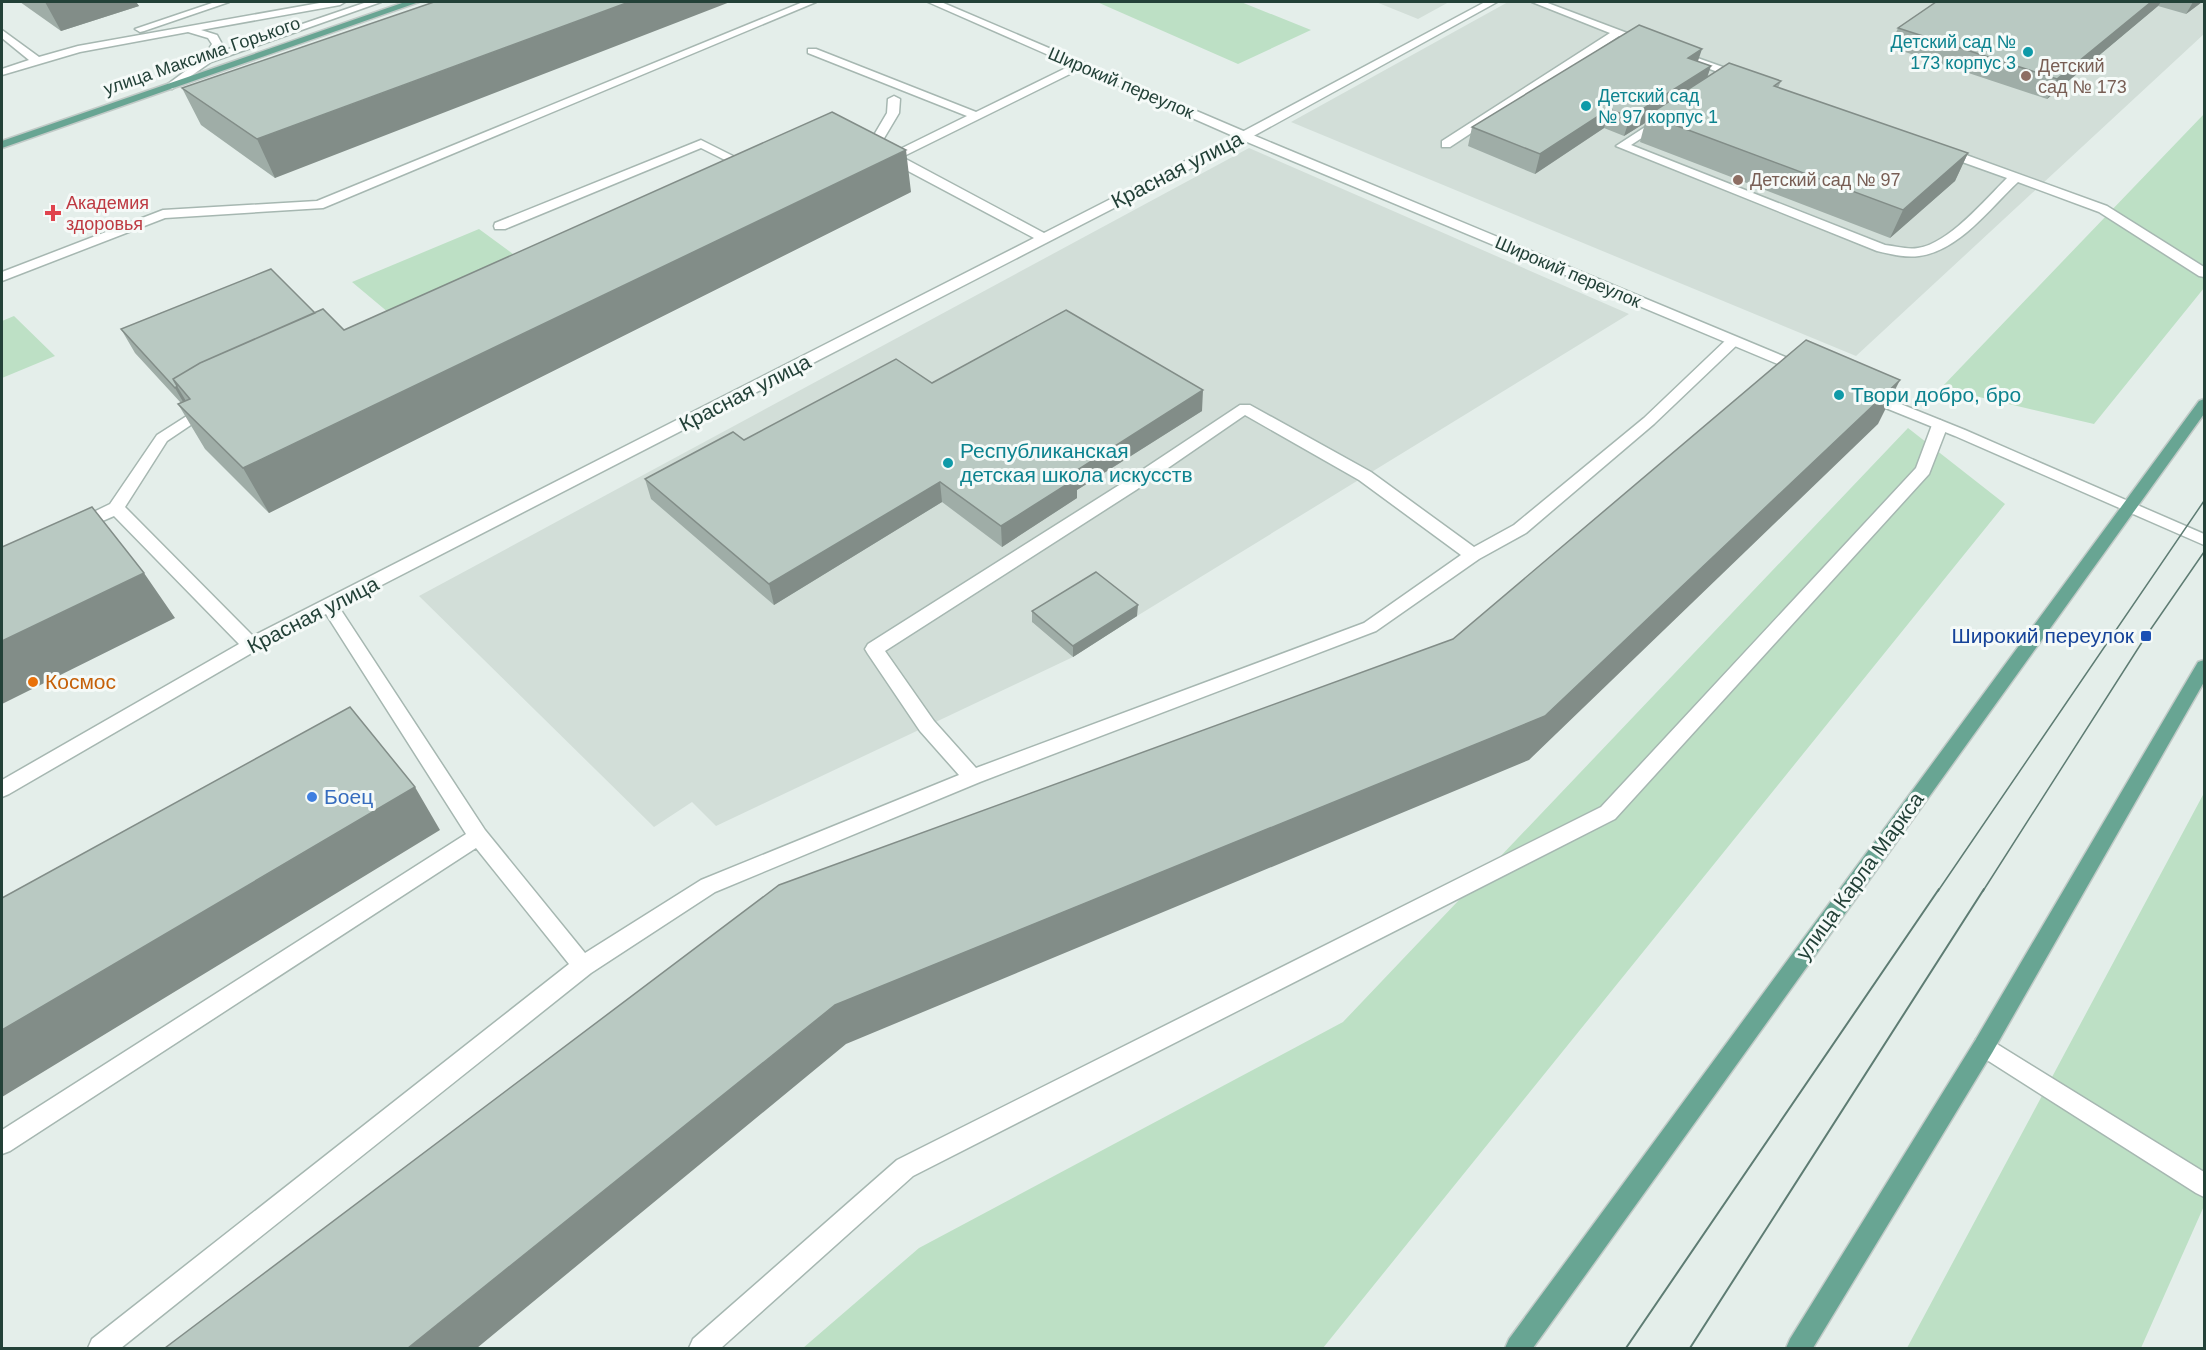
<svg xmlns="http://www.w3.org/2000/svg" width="2206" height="1350" viewBox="0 0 2206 1350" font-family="Arial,sans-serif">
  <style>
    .built { fill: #d2ded8 }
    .green { fill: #bde0c5 }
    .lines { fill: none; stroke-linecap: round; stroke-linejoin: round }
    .service-casing { stroke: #a6b7b1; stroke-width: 3 }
    .tertiary-casing { stroke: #a6b7b1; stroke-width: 3 }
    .primary-casing { stroke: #c1cac7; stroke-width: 3 }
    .service { fill: #fff; fill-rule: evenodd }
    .tertiary { fill: #fff; fill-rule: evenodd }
    .primary { fill: #68a593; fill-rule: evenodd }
    .tram-far1 { stroke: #5e7c73; stroke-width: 1.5 }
    .tram { stroke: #5e7c73; stroke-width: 2 }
    .wall { fill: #9fada7 }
    .shaded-wall { fill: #828d88 }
    .building { fill: #b9c9c2; stroke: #828d88; stroke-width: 1.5 }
    .culture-dot { fill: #0f9aa8; stroke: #f5faf8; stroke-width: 2 }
    .education-dot { fill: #8d6e63; stroke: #f5faf8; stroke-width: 2 }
    .health-dot { fill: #e0444e; stroke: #f5faf8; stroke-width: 2 }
    .transit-dot { fill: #1a4fb4; stroke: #f5faf8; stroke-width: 2 }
    .food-dot { fill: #e8710a; stroke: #f5faf8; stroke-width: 2 }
    .shop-dot { fill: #3f7fe0; stroke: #f5faf8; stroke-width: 2 }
    .labels { text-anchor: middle; stroke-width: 6; stroke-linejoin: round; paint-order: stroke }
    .far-culture-label { font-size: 18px; fill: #0d838f; stroke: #f5faf8; text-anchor: end }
    .far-street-label { font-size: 18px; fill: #234138; stroke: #f5faf8 }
    .far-education-label { font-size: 18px; fill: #785e54; stroke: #f5faf8; text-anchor: start }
    .far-health-label { font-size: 18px; fill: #be3a42; stroke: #f5faf8; text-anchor: start }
    .street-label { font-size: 21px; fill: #234138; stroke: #f5faf8 }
    .culture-label { font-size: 21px; fill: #0d838f; stroke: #f5faf8; text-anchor: start }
    .transit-label { font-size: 21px; fill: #164399; stroke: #f5faf8; text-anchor: end }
    .food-label { font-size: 21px; fill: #c56008; stroke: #f5faf8; text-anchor: start }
    .shop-label { font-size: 21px; fill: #366cbe; stroke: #f5faf8; text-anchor: start }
  </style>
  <rect width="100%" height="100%" fill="#e4eeea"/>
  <!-- built -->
  <path class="built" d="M 1376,2 L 1449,2 L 1418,19 Z
    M 1508,2 L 2204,2 L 2204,34 L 1856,356 L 1291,122 Z
    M 1249,148 L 1629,314 L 1137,616 L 1033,623 L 1073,657 L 716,826 L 692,802 L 654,827 L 419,596 Z"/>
  <!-- green -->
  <path class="green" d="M 1097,2 L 1241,2 L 1311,30 L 1238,64 Z
    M 2204,114 L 2204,288 L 2094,424 L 1941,388 Z
    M 479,229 L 517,257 L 389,313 L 352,282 Z
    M 14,316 L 55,356 L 2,378 L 2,321 Z
    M 1908,428 L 2005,504 L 1323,1348 L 803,1348 L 919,1248 L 1343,1022 Z
    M 2204,793 L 2204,1206 L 2141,1348 L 1907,1348 Z"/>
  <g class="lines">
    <defs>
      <path id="service" d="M 215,2 L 229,2 L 144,31 L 140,32 L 135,29 Z
        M 325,2 L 345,2 L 340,5 L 201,30 L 217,35 L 222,44 L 217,53 L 367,2 L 381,2 L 211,62 L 172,89 L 168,88 L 168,84 L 203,58 L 212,44 L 208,38 L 188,32 L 80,52 L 2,75 L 2,69 L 29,60 L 2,38 L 2,30 L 39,57 L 78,46 Z
        M 803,2 L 816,2 L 323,208 L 165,218 L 2,281 L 2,272 L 163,210 L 317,201 Z
        M 1485,2 L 1497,2 L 1248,139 L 339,607 L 485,830 L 585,953 L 701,880 L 959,775 L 920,731 L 868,654 L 865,649 L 868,644 L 1124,482 L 1240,405 L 1250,405 L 1371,472 L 1474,547 L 1514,525 L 1644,418 L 1727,339 L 1737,339 L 1739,342 L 1737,345 L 1654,424 L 1526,533 L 1479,559 L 1376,631 L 980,782 L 715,892 L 591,973 L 121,1348 L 88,1348 L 92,1339 L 569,964 L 476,848 L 10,1151 L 2,1154 L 2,1130 L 466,834 L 326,614 L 257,650 L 9,794 L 2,797 L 2,780 L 239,644 L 114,516 L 77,532 L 71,531 L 69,527 L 71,523 L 110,504 L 157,435 L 204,405 L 214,405 L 216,408 L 167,441 L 125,507 L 253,636 L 1034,238 L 878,155 L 884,151 L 892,153 L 967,116 L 808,53 L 808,49 L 816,49 L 976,112 L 1076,63 L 1084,63 L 1084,67 L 902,157 L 1044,233 L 1240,133 ZM 1245,415 L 1359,480 L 1461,555 L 1364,623 L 976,768 L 934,721 L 885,651 L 1136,490 Z
        M 1532,2 L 1545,2 L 1651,42 L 1646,45 L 1619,36 L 1450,147 L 1442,147 L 1442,141 L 1610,33 Z
        M 1689,55 L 1737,72 L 1739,74 L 1733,77 L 1729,76 L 1685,60 L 1685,56 Z
        M 894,96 L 900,99 L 899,113 L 874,155 L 866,155 L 864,152 L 887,113 L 888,99 Z
        M 1662,116 L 1668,120 L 1666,122 L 1631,145 L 1885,245 C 1896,246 1907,250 1918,248 C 1948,244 1986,199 2007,178 L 1940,154 L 1938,151 L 1944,147 L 2107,206 L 2204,267 L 2204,277 L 2199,276 L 2099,212 L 2018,182 C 1990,208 1959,251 1919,256 C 1905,258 1890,254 1877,251 L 1616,146 Z
        M 701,140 L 757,168 L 755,171 L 747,171 L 701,148 L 505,229 L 495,229 L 494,226 L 495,223 Z
        M 1940,420 L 1948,425 L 1929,474 L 1615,819 L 913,1176 L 721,1348 L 689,1348 L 693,1339 L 897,1160 L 1601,807 L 1916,468 L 1932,425 Z
        M 1984,1036 L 2204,1172 L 2204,1197 L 2196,1193 L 1976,1053 L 1973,1046 L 1976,1039 Z"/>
      <path id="tertiary" d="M 928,2 L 941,2 L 1248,133 L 1807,366 L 1809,369 L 1807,372 L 1797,372 L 1240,139 Z
        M 1866,390 L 1965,430 L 2204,534 L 2204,545 L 1955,436 L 1861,398 L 1859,395 L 1861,392 Z"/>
      <path id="primary" d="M 405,2 L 419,2 L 2,148 L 2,141 Z
        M 2204,399 L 2204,414 L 1533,1348 L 1505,1348 L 1509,1339 L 2199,401 Z
        M 2204,660 L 2204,682 L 1992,1053 L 1813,1348 L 1786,1348 L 1790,1339 L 1976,1039 L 2198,662 Z"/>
    </defs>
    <!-- service casing -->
    <use href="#service" class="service-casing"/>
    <!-- tertiary casing -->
    <use href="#tertiary" class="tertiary-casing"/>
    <!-- primary casing -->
    <use href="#primary" class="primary-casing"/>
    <!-- service -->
    <use href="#service" class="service"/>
    <!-- tertiary -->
    <use href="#tertiary" class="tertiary"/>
    <!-- primary -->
    <use href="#primary" class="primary"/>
    <!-- tram-far1 -->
    <path class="tram-far1" d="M 1938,891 L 2204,501
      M 1983,891 L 2146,636 L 2204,552"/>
    <!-- tram -->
    <path class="tram" d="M 1626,1348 L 1939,889
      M 1690,1348 L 1984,889"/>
  </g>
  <!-- wall -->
  <path class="wall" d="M 20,2 L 136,2 L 139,6 L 61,31 Z
    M 434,2 L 275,178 L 201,125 L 182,88 Z
    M 1936,2 L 2202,2 L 2186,14 L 2158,6 L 2047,99 L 1890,47 L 1898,28 Z
    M 1698,61 L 1708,77 L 1781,81 L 1778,88 L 1968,153 L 1955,181 L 1890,238 L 1640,142 L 1645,123 L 1624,136 L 1604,128 L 1535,174 L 1468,146 L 1472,127 Z
    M 911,192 L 269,513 L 205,449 L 178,404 L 181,403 L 135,353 L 121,329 L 315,313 L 344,330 Z
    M 932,383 L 1202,411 L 1077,490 L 1077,498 L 1002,547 L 942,502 L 774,605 L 651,499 L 645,479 L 744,440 Z
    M 1032,611 L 1137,616 L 1073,657 L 1032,622 Z"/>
  <!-- shaded-wall -->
  <path class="shaded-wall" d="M 45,2 L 136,2 L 139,6 L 61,31 Z
    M 629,2 L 730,2 L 275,178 L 257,139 Z
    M 2151,2 L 2161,2 L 2158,6 L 2047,99 L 2057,79 Z
    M 2193,2 L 2202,2 L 2186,14 Z
    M 1702,49 L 1696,67 L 1688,58 Z
    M 1711,66 L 1705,84 L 1648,115 L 1645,123 L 1624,136 L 1630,117 Z
    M 1609,109 L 1604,128 L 1535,174 L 1540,154 Z
    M 906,150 L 911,192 L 269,513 L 243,468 Z
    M 1968,153 L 1955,181 L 1890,238 L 1903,210 Z
    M 1900,380 L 1878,424 L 1529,760 L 846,1044 L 477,1348 L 408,1348 L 835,1005 Z
    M 177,386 L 192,411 L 189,412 L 175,388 Z
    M 1203,390 L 1202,411 L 1077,490 L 1077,498 L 1002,547 L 1001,526 L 1071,474 Z
    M 940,482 L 942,502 L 774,605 L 769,584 Z
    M 144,573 L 175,618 L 2,704 L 2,641 Z
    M 1138,605 L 1137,616 L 1073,657 L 1073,646 Z
    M 415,787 L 440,830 L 2,1097 L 2,1030 Z"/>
  <!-- building -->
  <path class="building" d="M 434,2 L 629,2 L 257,139 L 182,88 Z
    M 1936,2 L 2151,2 L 2057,79 L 1898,28 Z
    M 1639,25 L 1702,49 L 1688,58 L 1711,66 L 1630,117 L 1609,109 L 1540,154 L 1472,127 Z
    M 1729,63 L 1781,81 L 1774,86 L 1968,153 L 1903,210 L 1648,115 Z
    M 832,112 L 906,150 L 243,468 L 178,404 L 190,399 L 173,379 L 200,363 L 323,309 L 344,330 Z
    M 271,269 L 315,313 L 200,363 L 173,379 L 177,386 L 175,388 L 121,329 Z
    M 1066,310 L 1203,390 L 1071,474 L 1077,478 L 1001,526 L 940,482 L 769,584 L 645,479 L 733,432 L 744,440 L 896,359 L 932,383 Z
    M 1806,340 L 1900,380 L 1545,716 L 835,1005 L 408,1348 L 165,1348 L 779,885 L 1453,639 Z
    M 92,507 L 144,573 L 2,641 L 2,547 Z
    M 1096,572 L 1138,605 L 1073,646 L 1032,611 Z
    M 350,707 L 415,787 L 2,1030 L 2,898 Z"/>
  <!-- markers -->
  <g class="culture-dot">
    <circle cx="2028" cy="52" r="6"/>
    <circle cx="1586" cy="106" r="6"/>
    <circle cx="1839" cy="395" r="6"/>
    <circle cx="948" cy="463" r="6"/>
  </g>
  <g class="education-dot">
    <circle cx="2026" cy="76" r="6"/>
    <circle cx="1738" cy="180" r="6"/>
  </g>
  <path class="health-dot" d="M50 204h6v6h6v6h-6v6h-6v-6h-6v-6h6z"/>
  <rect class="transit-dot" x="2140" y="630" width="12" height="12" rx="3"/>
  <circle class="food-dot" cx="33" cy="682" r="6"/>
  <circle class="shop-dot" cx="312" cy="797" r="6"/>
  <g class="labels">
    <!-- far-culture labels -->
    <g class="far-culture-label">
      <text x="2016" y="48">Детский сад №<tspan x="2016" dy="21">173 корпус 3</tspan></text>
      <text x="1598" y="102" text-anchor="start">Детский сад<tspan x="1598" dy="21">№ 97 корпус 1</tspan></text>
    </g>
    <!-- far-street labels -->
    <g class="far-street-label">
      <text transform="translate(202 56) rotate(-19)" y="6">улица Максима Горького</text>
      <text transform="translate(1121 83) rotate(23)" y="6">Широкий переулок</text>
      <text transform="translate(1568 272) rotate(23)" y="6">Широкий переулок</text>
    </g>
    <!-- far-education labels -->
    <g class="far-education-label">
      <text x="2038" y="72">Детский<tspan x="2038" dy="21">сад № 173</tspan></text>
      <text x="1750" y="186">Детский сад № 97</text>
    </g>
    <!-- far-health labels -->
    <g class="far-health-label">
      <text x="66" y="209">Академия<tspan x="66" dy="21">здоровья</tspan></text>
    </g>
    <!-- street labels -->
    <g class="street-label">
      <text transform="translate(1177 170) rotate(-27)" y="7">Красная улица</text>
      <text transform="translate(745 393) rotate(-27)" y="7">Красная улица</text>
      <text transform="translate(313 615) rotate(-27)" y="7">Красная улица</text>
      <text transform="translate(1860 876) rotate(-54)" y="7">улица Карла Маркса</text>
    </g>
    <!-- culture labels -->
    <g class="culture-label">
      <text x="1851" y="402">Твори добро, бро</text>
      <text x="960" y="458">Республиканская<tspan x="960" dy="24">детская школа искусств</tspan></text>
    </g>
    <!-- transit labels -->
    <g class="transit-label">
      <text x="2134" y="643">Широкий переулок</text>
    </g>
    <!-- food labels -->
    <g class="food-label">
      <text x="45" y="689">Космос</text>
    </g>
    <!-- shop labels -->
    <g class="shop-label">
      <text x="324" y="804">Боец</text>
    </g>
  </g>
  <!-- border -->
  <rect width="2206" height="1350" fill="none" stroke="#234138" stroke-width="6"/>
</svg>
